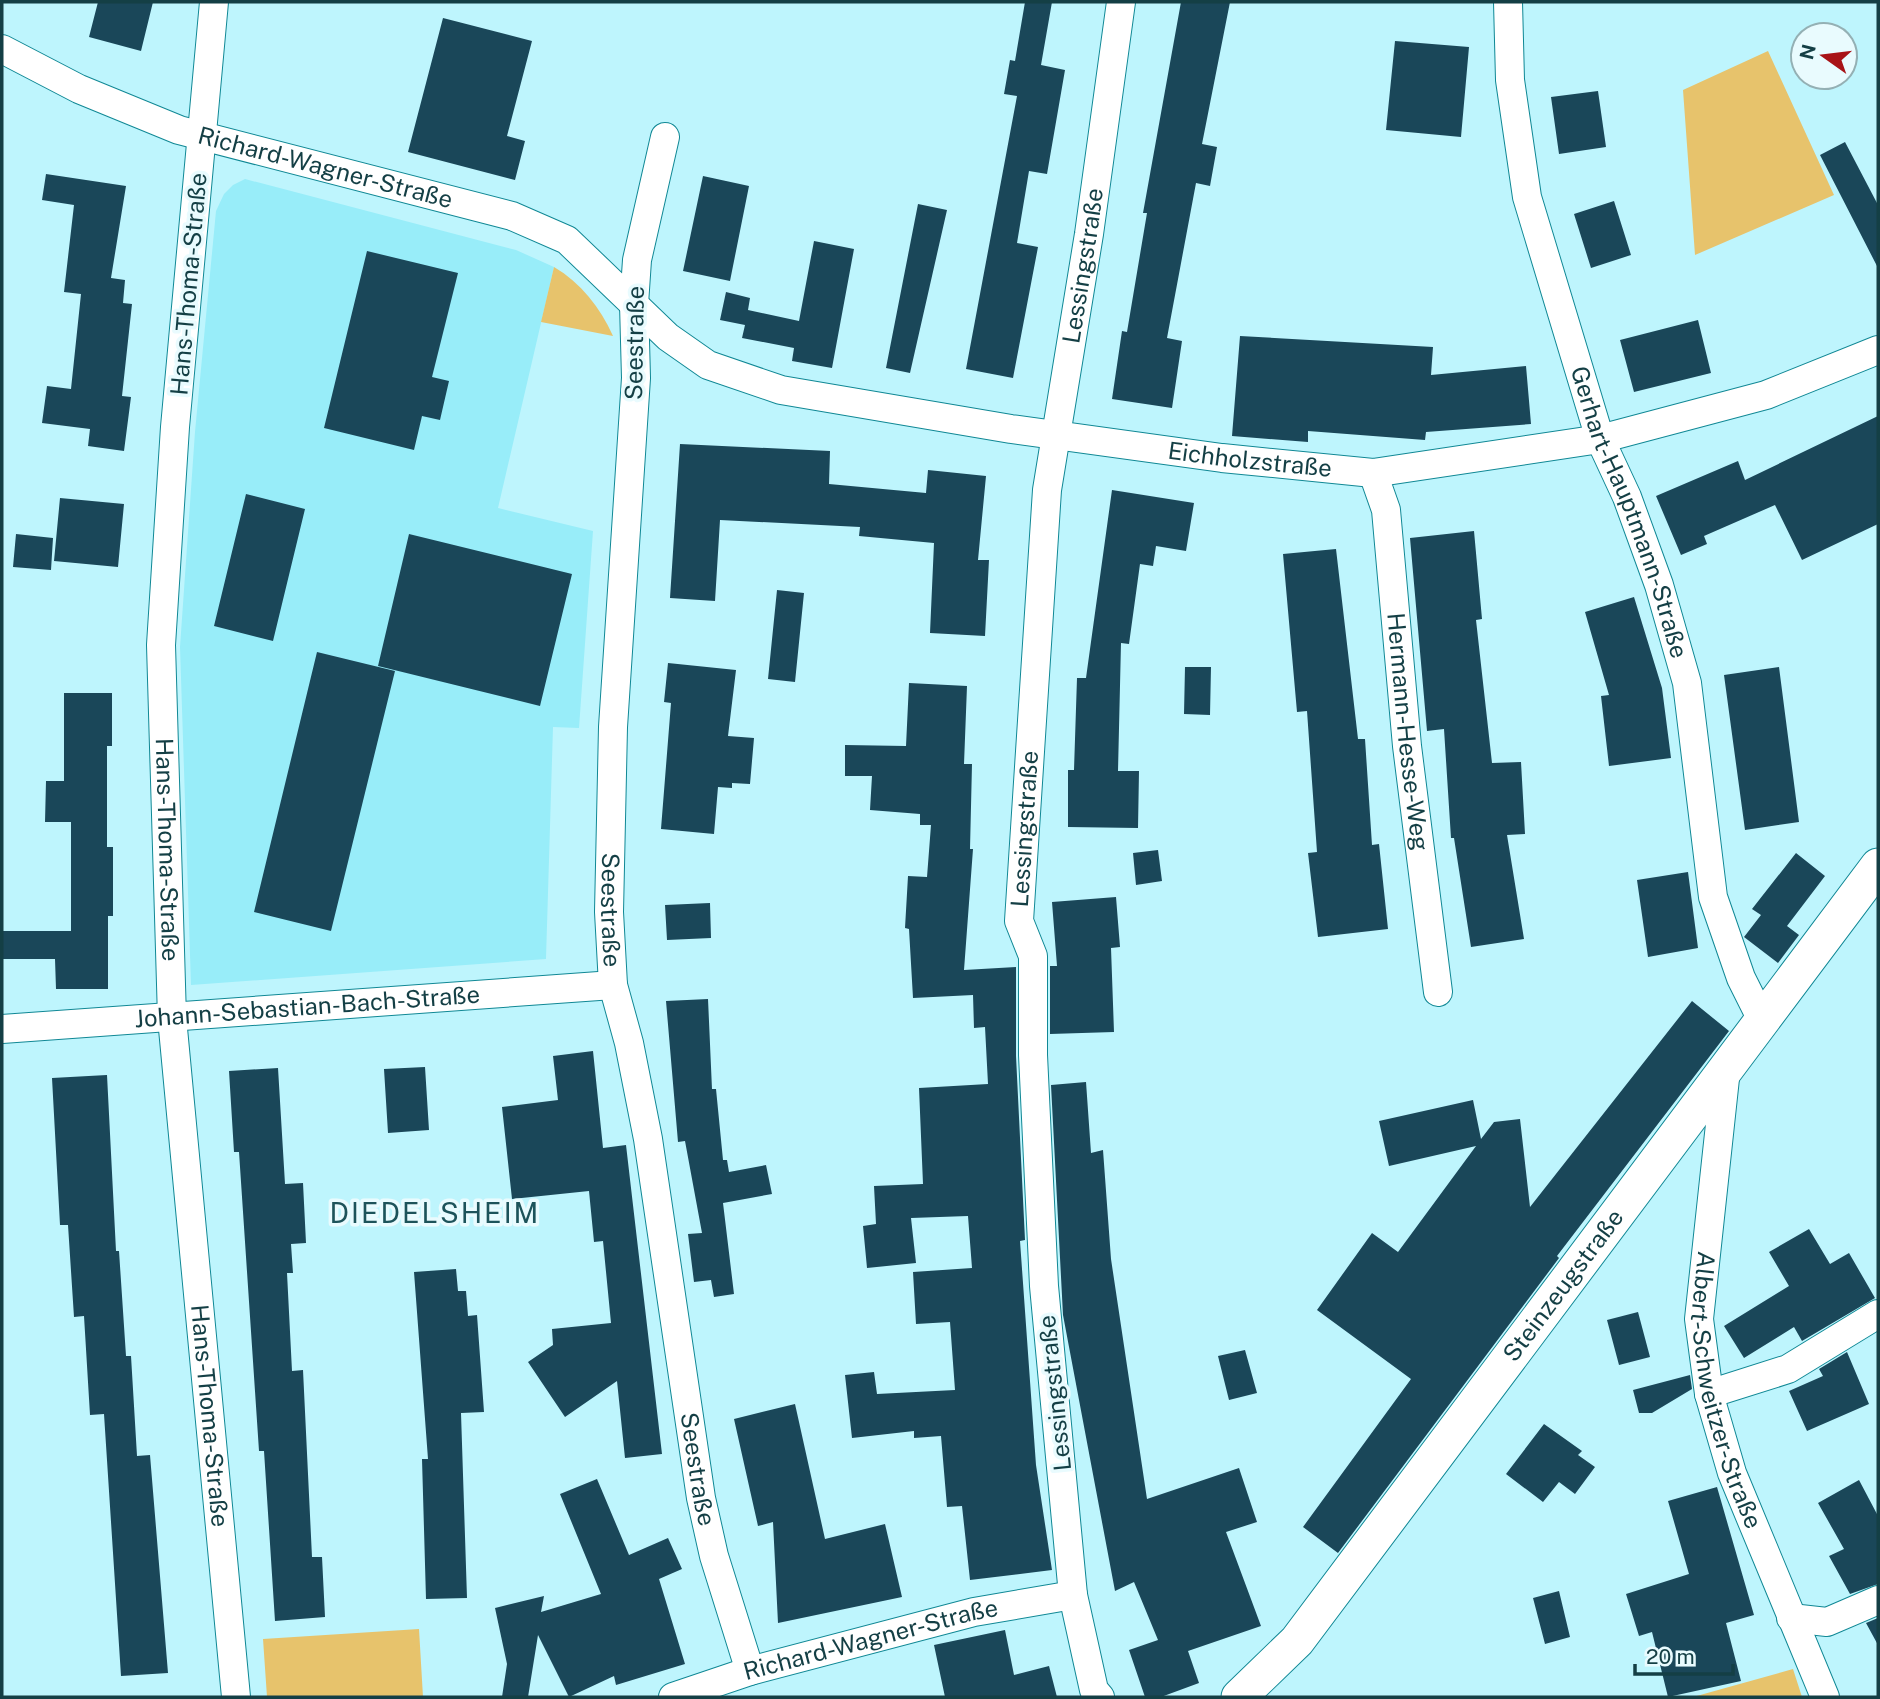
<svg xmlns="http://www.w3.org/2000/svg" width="1880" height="1699" viewBox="0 0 1880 1699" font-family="'Public Sans',sans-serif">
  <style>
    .built { fill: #98edf9 }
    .green { fill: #e7c36c }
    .building { fill: #1a4759 }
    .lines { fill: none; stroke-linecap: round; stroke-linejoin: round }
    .minor-casing { stroke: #108895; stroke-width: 30 }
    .tertiary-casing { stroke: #108895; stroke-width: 37 }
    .minor { stroke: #fff; stroke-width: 28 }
    .tertiary { stroke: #fff; stroke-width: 35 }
    .labels { text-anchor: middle; stroke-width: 7; stroke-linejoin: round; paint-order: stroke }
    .street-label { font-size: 24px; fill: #143f45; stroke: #e9fbfe }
    .quarter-label { font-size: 28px; letter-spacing: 2px; fill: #1d535a; stroke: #e9fbfe }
  </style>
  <rect width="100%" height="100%" fill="#bef5fd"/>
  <!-- built -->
  <path class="built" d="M 245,179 L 516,250 L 554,267 L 498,508 L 593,531 L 579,728 L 553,727 L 546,959 L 191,985 L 180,647 L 195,432 L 216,211 L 224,194 L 233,185 Z"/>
  <!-- green -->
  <path class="green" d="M 1768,51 L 1834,195 L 1695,255 L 1683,90 Z
    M 554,267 C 581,283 600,307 613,336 L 541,322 Z
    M 419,1629 L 423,1697 L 267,1697 L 263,1639 Z
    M 1793,1669 L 1802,1697 L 1693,1697 Z"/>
  <!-- building -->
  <path class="building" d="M 98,2 L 153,2 L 141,51 L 89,37 Z
    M 1025,2 L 1052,2 L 1041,65 L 1065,70 L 1047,174 L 1029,171 L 1017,243 L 1038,247 L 1013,378 L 966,369 L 1017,96 L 1004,94 L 1010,60 L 1015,61 Z
    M 1181,2 L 1230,2 L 1202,144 L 1217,147 L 1210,186 L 1196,183 L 1167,338 L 1182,341 L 1172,408 L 1112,399 L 1122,331 L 1127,332 L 1147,213 L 1143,213 Z
    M 443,18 L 532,41 L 507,136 L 525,141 L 515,180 L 408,152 Z
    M 1395,41 L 1469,47 L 1461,137 L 1386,130 Z
    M 1598,91 L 1606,147 L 1559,154 L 1551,97 Z
    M 1845,142 L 1878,205 L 1878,268 L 1820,155 Z
    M 46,174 L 126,186 L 111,278 L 125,280 L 123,303 L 132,304 L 122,396 L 131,397 L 124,451 L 88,446 L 90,429 L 42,423 L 47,386 L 71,389 L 81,294 L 64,292 L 74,205 L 42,200 Z
    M 703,176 L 749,186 L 730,281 L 683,271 Z
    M 1614,201 L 1631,255 L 1591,268 L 1574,214 Z
    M 918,204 L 947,210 L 910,373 L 886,368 Z
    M 814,241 L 854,249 L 832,368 L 792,361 L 794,348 L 742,338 L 745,325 L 720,320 L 726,292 L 750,298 L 748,310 L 799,321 Z
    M 367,251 L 458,273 L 432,377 L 449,381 L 440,420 L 422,416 L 414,450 L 324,428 Z
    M 1698,320 L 1711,373 L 1634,392 L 1620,340 Z
    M 1240,336 L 1433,347 L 1431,375 L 1526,366 L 1531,424 L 1426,432 L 1425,440 L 1308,431 L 1308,442 L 1232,436 Z
    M 1878,416 L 1878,524 L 1802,560 L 1775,505 L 1704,536 L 1707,544 L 1681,555 L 1656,496 L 1738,461 L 1745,480 Z
    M 680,444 L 830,451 L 829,484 L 926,493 L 928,470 L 986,476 L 978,560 L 989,560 L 985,636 L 930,633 L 934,543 L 859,536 L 860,527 L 720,520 L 715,601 L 670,598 Z
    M 1112,490 L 1194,503 L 1186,551 L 1156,546 L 1153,566 L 1140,564 L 1129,644 L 1121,643 L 1118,771 L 1139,771 L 1138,828 L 1068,827 L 1068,770 L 1074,770 L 1077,678 L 1086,678 Z
    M 246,494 L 305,509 L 273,641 L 214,626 Z
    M 60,498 L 124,504 L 118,567 L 54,561 Z
    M 1474,531 L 1482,619 L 1476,620 L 1492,763 L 1521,762 L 1525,834 L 1507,835 L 1524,939 L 1471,947 L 1454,838 L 1451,838 L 1444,729 L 1427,731 L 1410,538 Z
    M 16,534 L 53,538 L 51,570 L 13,567 Z
    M 409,534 L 572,574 L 540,706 L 378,666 Z
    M 1336,549 L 1358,739 L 1365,739 L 1372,845 L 1379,844 L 1388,929 L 1318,937 L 1308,853 L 1317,852 L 1307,711 L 1297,712 L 1283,554 Z
    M 777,590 L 804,593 L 795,682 L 768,679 Z
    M 1634,597 L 1662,688 L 1671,758 L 1609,766 L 1601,696 L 1609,695 L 1585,612 Z
    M 317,652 L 395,671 L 331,931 L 254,912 Z
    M 668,663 L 736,670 L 728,736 L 754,738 L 750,784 L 732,783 L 732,788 L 718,787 L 714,834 L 661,829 L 671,703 L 664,702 Z
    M 1185,667 L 1211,667 L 1210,715 L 1184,714 Z
    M 1779,667 L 1799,822 L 1745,830 L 1724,675 Z
    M 909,683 L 967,686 L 964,764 L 972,764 L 970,849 L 973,849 L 964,970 L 1016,967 L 1016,1056 L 1025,1240 L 1020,1241 L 1036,1465 L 1052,1570 L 970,1580 L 962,1506 L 947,1507 L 941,1436 L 914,1438 L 914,1431 L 852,1438 L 845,1375 L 874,1372 L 877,1394 L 955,1390 L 950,1322 L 916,1324 L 913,1272 L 972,1268 L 968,1216 L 911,1218 L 916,1263 L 867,1268 L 863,1226 L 876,1224 L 874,1186 L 923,1184 L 919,1088 L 988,1084 L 985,1027 L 974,1028 L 973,995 L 913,998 L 909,929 L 905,928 L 908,876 L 927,877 L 931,825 L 920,825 L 920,814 L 870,810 L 872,776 L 845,776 L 845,745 L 906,746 Z
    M 64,693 L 112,693 L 112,746 L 107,746 L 107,847 L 113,847 L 113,916 L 108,916 L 108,989 L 56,989 L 55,959 L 2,959 L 2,931 L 71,931 L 71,822 L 45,822 L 46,781 L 64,781 Z
    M 1158,850 L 1162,881 L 1136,885 L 1133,853 Z
    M 1796,853 L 1825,876 L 1787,926 L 1799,935 L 1778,963 L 1744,937 L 1761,915 L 1752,909 Z
    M 1688,872 L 1698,948 L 1648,957 L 1637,880 Z
    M 1116,897 L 1120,947 L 1111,948 L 1114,1032 L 1050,1034 L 1050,966 L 1057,966 L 1052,902 Z
    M 710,903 L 711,938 L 667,940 L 665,905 Z
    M 708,999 L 712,1089 L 716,1089 L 723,1160 L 727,1160 L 729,1172 L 766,1165 L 772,1194 L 723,1203 L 734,1294 L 714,1297 L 711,1280 L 694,1282 L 688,1234 L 702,1233 L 685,1141 L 678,1142 L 666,1001 Z
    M 1692,1001 L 1729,1031 L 1557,1256 L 1559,1258 L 1338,1553 L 1303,1527 L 1411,1379 L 1317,1310 L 1372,1233 L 1398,1252 L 1476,1146 L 1389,1166 L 1379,1121 L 1473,1100 L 1481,1139 L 1494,1122 L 1520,1119 L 1530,1207 Z
    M 593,1051 L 603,1148 L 626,1145 L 662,1454 L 625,1458 L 617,1381 L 565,1417 L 528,1362 L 553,1345 L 552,1329 L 611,1323 L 603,1241 L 594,1242 L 589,1191 L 512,1199 L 502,1107 L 558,1100 L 553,1056 Z
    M 425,1067 L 429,1130 L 388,1133 L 384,1069 Z
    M 278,1068 L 285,1184 L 303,1183 L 306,1243 L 291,1244 L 293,1273 L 287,1273 L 292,1371 L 303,1370 L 312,1557 L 322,1557 L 325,1617 L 275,1621 L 264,1451 L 259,1451 L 239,1152 L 234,1152 L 229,1071 Z
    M 107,1075 L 116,1251 L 119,1251 L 126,1356 L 131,1356 L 137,1456 L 150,1455 L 168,1673 L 121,1676 L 104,1414 L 90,1415 L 84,1316 L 74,1317 L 68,1225 L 60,1225 L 52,1078 Z
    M 1086,1082 L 1091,1153 L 1103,1150 L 1111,1259 L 1147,1499 L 1239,1468 L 1257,1522 L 1226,1532 L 1261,1626 L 1188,1651 L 1199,1683 L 1161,1697 L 1145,1697 L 1129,1650 L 1158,1640 L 1134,1582 L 1115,1591 L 1063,1315 L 1051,1085 Z
    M 1809,1229 L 1830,1264 L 1849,1253 L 1875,1298 L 1802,1341 L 1794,1327 L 1744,1358 L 1724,1326 L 1789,1286 L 1769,1252 Z
    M 456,1269 L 458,1291 L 466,1291 L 468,1316 L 477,1315 L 484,1412 L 461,1413 L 467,1598 L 426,1599 L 422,1459 L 428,1459 L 414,1272 Z
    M 1638,1312 L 1650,1357 L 1619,1365 L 1607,1320 Z
    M 1245,1350 L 1257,1393 L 1229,1400 L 1218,1356 Z
    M 1847,1352 L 1869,1404 L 1807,1431 L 1789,1391 L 1823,1376 L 1819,1369 Z
    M 1690,1375 L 1692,1389 L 1652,1413 L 1639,1413 L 1633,1390 Z
    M 795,1404 L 825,1539 L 885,1524 L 902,1597 L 778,1623 L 773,1522 L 758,1526 L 734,1419 Z
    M 1544,1424 L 1582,1451 L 1578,1455 L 1595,1467 L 1575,1494 L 1559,1482 L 1543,1502 L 1506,1474 Z
    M 597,1479 L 629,1555 L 668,1538 L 682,1569 L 659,1579 L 685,1664 L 616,1685 L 614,1676 L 569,1697 L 538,1635 L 528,1697 L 502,1697 L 507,1664 L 495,1608 L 544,1596 L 541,1612 L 601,1594 L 560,1494 Z
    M 1859,1480 L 1878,1516 L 1878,1584 L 1850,1594 L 1829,1556 L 1844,1549 L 1818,1503 Z
    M 1717,1487 L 1754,1615 L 1726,1623 L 1741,1681 L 1668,1697 L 1652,1632 L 1639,1636 L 1626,1594 L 1689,1574 L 1668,1501 Z
    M 1559,1591 L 1570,1637 L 1545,1644 L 1533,1598 Z
    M 1878,1618 L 1878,1645 L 1866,1623 Z
    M 1005,1630 L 1014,1675 L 1049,1666 L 1057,1697 L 945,1697 L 934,1645 Z"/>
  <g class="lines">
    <defs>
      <g id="minor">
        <path id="s1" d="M 214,2 L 175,427 L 161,645 L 172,1018 L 236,1697"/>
        <path id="s2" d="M 1508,2 L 1510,80 L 1527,197 L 1600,439 L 1627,497 L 1659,585 L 1687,683 L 1713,897 L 1741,978 L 1762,1020"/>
        <path id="s3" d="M 2,49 L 79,89 L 179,130 L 512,216 L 567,240 L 668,337 L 708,365 L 781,390 L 1011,429 L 1222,458 L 1373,473 L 1600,439 L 1766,395 L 1878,350"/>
        <path id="s4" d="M 665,137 L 637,260 L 634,304 L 636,378 L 613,727 L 609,912 L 613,985 L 629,1043 L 648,1139 L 701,1498 L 714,1556 L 750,1671"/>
        <path id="s5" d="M 1373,473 L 1386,510 L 1407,746 L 1438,992"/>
        <path id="s6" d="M 2,1029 L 613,985"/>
        <path id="s7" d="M 1726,1069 L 1699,1319 L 1709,1394 L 1732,1473 L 1825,1697"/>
        <path d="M 1709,1394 L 1788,1369 L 1878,1314"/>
        <path d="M 1791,1618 L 1827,1622 L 1878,1600"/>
        <path id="s8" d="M 673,1697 L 750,1671 L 974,1612 L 1073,1595"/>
        <path id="s9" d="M 1100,1697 L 1094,1690 L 1073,1595 L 1044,1286 L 1033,1055 L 1033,956 L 1019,921 L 1047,490 L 1089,234 L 1121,2"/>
      </g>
      <g id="tertiary">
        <path id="s10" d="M 1239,1697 L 1297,1641 L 1878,866"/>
      </g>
    </defs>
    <!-- minor casing -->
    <use href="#minor" class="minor-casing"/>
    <!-- tertiary casing -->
    <use href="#tertiary" class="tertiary-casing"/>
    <!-- minor -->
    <use href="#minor" class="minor"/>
    <!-- tertiary -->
    <use href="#tertiary" class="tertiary"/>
  </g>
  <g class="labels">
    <!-- street labels -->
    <g class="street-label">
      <text dy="8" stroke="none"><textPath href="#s3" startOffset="346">Richard-Wagner-Straße</textPath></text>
      <text dy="8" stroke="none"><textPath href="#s9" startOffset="1444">Lessingstraße</textPath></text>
      <text transform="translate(189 284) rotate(-85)" y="8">Hans-Thoma-Straße</text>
      <text transform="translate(635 343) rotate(-89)" y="8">Seestraße</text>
      <text dy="8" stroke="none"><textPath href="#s3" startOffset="1339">Eichholzstraße</textPath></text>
      <text dy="8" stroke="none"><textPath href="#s2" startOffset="528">Gerhart-Hauptmann-Straße</textPath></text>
      <text dy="8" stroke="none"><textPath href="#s5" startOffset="262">Hermann-Hesse-Weg</textPath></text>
      <text dy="8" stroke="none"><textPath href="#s9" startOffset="877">Lessingstraße</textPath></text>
      <text dy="8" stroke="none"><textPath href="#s1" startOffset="850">Hans-Thoma-Straße</textPath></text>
      <text dy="8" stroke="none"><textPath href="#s4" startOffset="777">Seestraße</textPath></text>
      <text dy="8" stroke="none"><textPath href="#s6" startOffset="306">Johann-Sebastian-Bach-Straße</textPath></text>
      <text dy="8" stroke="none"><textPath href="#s10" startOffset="525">Steinzeugstraße</textPath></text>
      <text dy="8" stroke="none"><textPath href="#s7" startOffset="326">Albert-Schweitzer-Straße</textPath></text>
      <text transform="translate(1055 1393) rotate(-96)" y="8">Lessingstraße</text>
      <text dy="8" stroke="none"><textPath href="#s1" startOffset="1418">Hans-Thoma-Straße</textPath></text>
      <text dy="8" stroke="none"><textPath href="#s4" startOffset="1344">Seestraße</textPath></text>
      <text dy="8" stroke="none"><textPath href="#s8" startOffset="206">Richard-Wagner-Straße</textPath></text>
    </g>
    <!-- quarter labels -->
    <g class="quarter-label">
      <text x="435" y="1223">DIEDELSHEIM</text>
    </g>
  </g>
  <!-- border -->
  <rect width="1880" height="1699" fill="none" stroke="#143f45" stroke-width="7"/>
  <!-- north arrow -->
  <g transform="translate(1824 56) rotate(284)"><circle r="33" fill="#e9fbfe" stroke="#94b0b4" stroke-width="2"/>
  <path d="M0-5L12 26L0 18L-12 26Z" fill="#a81317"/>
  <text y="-10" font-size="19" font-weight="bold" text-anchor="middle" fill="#143f45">N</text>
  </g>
  <!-- scale -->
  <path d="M1635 1664v10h98v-10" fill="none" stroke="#143f45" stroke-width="3.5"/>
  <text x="1646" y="1664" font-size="21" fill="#143f45" stroke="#e9fbfe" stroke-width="5" paint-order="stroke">20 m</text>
</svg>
